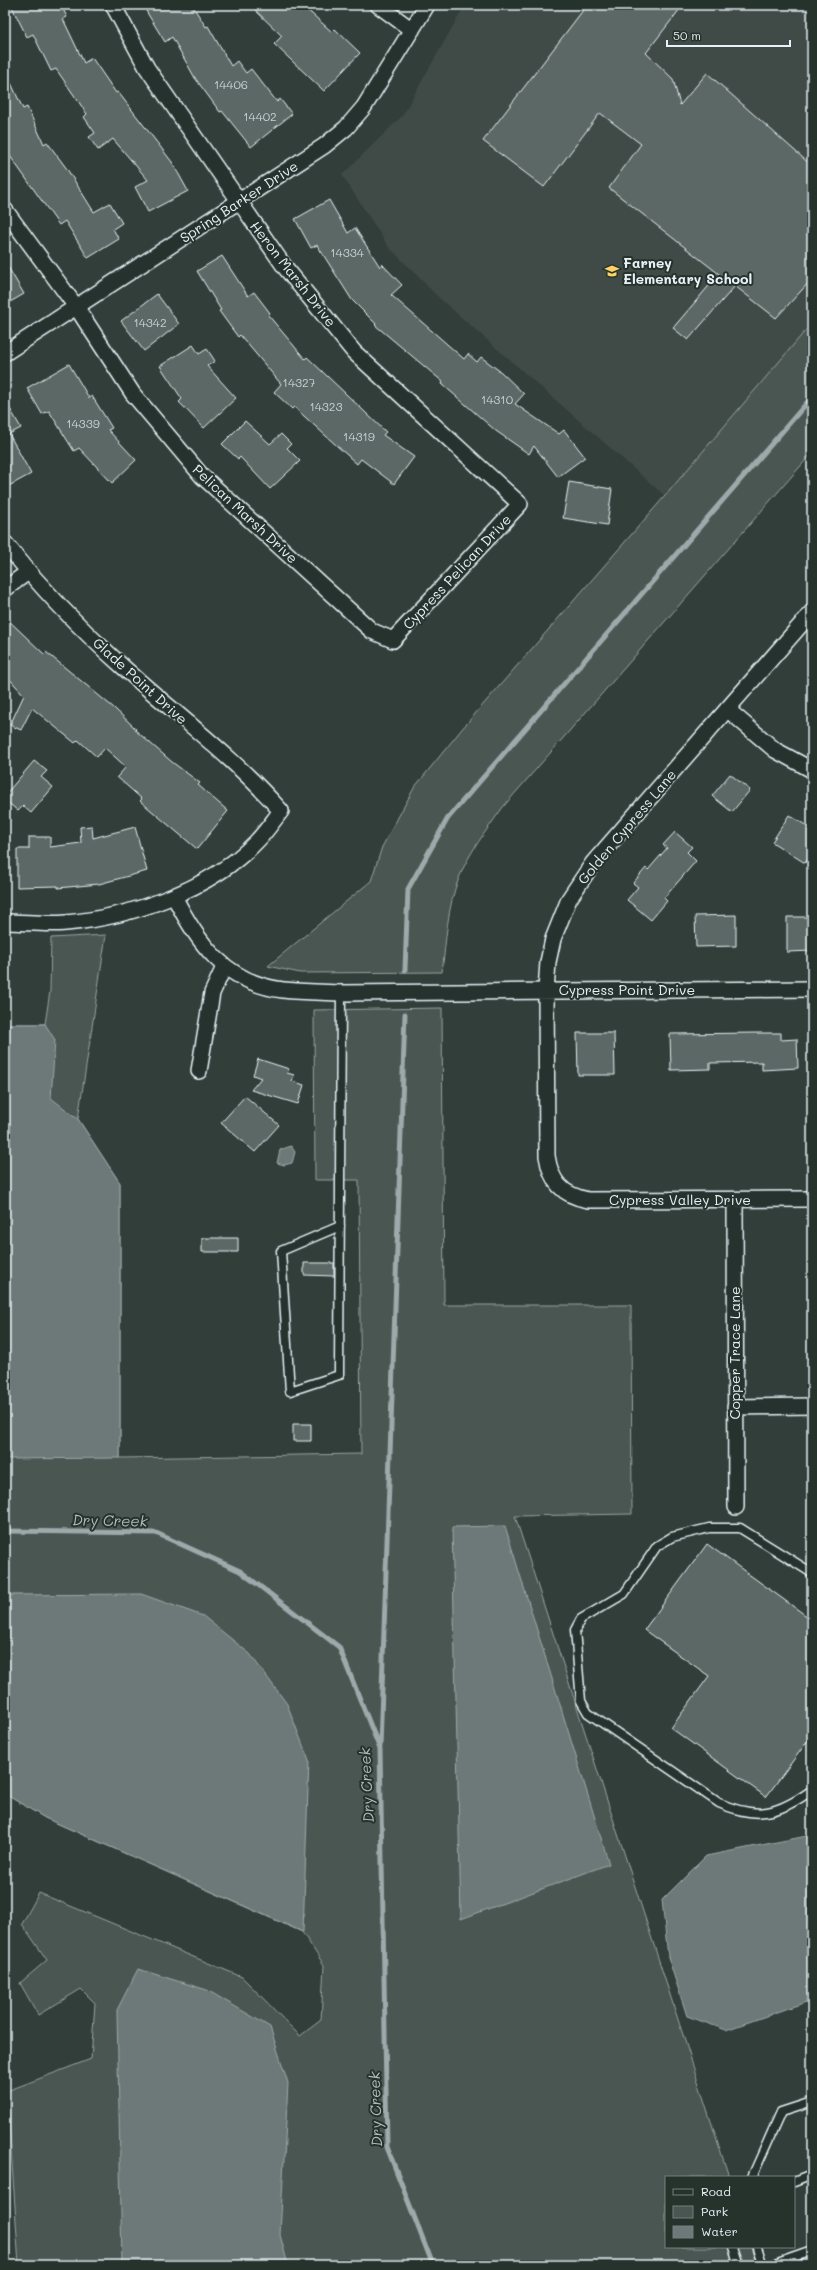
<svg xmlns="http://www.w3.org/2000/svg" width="817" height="2270" viewBox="0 0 817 2270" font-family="Mali,sans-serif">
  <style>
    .built { fill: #3f4b46 }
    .green { fill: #495651; stroke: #98a4a4 }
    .water { fill: #6d7978; stroke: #9ea9ab }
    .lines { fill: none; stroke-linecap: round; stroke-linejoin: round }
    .stream { stroke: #9ea9ab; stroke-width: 5 }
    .building { fill: #5c6865; stroke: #e8f1f8 }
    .lane-casing { stroke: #e8f1f8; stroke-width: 11 }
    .street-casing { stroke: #e8f1f8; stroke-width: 18 }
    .lane { stroke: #26332d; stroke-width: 8 }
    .street { stroke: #26332d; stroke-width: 15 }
    .labels { text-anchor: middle; stroke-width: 4; stroke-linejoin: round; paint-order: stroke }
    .number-label { font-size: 12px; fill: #c5cfd3 }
    .street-label { font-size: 14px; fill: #e8f1f8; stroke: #26332d }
    .poi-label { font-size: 14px; font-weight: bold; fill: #e8f1f8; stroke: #26332d; text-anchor: start }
    .water-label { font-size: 15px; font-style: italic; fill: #b1bbbe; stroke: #26332d }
  </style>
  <rect width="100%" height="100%" fill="#323e39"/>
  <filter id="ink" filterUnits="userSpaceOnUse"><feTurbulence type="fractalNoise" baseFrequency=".025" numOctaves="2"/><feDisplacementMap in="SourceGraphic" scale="8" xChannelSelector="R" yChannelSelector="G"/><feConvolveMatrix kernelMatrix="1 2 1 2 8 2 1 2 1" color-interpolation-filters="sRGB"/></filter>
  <g filter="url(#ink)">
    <!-- built -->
    <path class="built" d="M 465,5 L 812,5 L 812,323 L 665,496 L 437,296 L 388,246 L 342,175 L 402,116 Z"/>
    <!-- green -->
    <path class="green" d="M 812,323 L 812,453 L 503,807 C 487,830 469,852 459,878 C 447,907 446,942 442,972 L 300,973 L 268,966 L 371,881 L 382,847 L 414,788 L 461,730 L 665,496 Z
      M 106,935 L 78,1119 L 120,1183 L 120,1458 L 361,1454 L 359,1180 L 315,1180 L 314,1010 L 442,1008 L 444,1305 L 631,1305 L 632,1514 L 515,1516 L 729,2177 L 666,2177 L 666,2247 L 751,2247 L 757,2265 L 19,2265 L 7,2091 L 91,2059 L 95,2003 L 81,1989 L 38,2015 L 20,1983 L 47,1960 L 22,1924 L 39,1893 L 242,1977 L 300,2036 L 321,2020 L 324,1965 L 302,1932 L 45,1818 L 5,1794 L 5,1024 L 45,1024 L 50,991 L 51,938 Z"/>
    <!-- water -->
    <path class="water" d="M 5,1024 L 45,1024 L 55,1040 L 51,1098 L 78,1119 L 120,1183 L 120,1458 L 5,1459 Z
      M 291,1146 L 295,1152 L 292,1163 L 284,1165 L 277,1163 L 280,1150 Z
      M 505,1526 L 609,1864 L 461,1919 L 452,1527 Z
      M 141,1594 L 203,1616 L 250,1654 L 287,1704 L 309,1761 L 303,1932 L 45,1818 L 5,1794 L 5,1595 Z
      M 812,1835 L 812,2000 L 726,2030 L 687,2016 L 668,1957 L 662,1900 L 706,1856 Z
      M 138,1969 L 207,1990 L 270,2027 L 288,2083 L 280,2235 L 288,2265 L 122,2265 L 117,2010 Z"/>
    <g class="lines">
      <!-- stream -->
      <path class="stream" d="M 405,970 L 408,889 L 448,818 L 812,397
        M 5,1531 L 156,1533 L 240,1571 L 339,1647 L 380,1749 L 387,2147 L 433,2265
        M 380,1747 L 405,1014"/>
    </g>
    <!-- building -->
    <path class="building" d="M 11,5 L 61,5 L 67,17 L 63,19 L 84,63 L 92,58 L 116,93 L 118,92 L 172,162 L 188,191 L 148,212 L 135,187 L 148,180 L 113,139 L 98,150 L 89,137 L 95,133 L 84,117 L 87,114 L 56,69 L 51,71 L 33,34 L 27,37 Z
      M 156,5 L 192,5 L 206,27 L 208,26 L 231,66 L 237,61 L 246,73 L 251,69 L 277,102 L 280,99 L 292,114 L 251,147 L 222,111 L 220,112 L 195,78 L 172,37 L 165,42 L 146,11 Z
      M 250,5 L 302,5 L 332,32 L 335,29 L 360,53 L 324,91 L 274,44 L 282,36 Z
      M 587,5 L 683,5 L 646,53 L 673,79 L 680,105 L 707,73 L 812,166 L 812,279 L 776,318 L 735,286 L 688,340 L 673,328 L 719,274 L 609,188 L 641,144 L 600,113 L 544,187 L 483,141 Z
      M 5,70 L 23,109 L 27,107 L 44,144 L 47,142 L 67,169 L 94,212 L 110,203 L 122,223 L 113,229 L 119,239 L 88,258 L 65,221 L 59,225 L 5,149 Z
      M 329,200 L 348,233 L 355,228 L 380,267 L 382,264 L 402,285 L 391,295 L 464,359 L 468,354 L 477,362 L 481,357 L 501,372 L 524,394 L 515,404 L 559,434 L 564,430 L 585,457 L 558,477 L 534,446 L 529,454 L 496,431 L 442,384 L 443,382 L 375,325 L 376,324 L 352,300 L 317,245 L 311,248 L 295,219 Z
      M 222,256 L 248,296 L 254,292 L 270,313 L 268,315 L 305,359 L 307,357 L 386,432 L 383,435 L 414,457 L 394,484 L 361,459 L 357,464 L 294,407 L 292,409 L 274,392 L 281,384 L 240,335 L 238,337 L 219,311 L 221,310 L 197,271 Z
      M 5,262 L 24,294 L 5,305 Z
      M 157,294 L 179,324 L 144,351 L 121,321 Z
      M 193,345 L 199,354 L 207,349 L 215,361 L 207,366 L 236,398 L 204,428 L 179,402 L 182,399 L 160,366 Z
      M 69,364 L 89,398 L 92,396 L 112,428 L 108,430 L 136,460 L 112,483 L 79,448 L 74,451 L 49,411 L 42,414 L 27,388 Z
      M 5,400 L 21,428 L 9,434 L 31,474 L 5,488 Z
      M 245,421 L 270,444 L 281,434 L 291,444 L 287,448 L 300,461 L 270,489 L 240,457 L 238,459 L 222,444 Z
      M 569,482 L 612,489 L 607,525 L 563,518 Z
      M 5,617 L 44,654 L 46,652 L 114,708 L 136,729 L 135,730 L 172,762 L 200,783 L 198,785 L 228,811 L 197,849 L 140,801 L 142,799 L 117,777 L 126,767 L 105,748 L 97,757 L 78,740 L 75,743 L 32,708 L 21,730 L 10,725 L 24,695 L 5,674 Z
      M 34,761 L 47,771 L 41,777 L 53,787 L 31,813 L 23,806 L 18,811 L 5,800 L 5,795 Z
      M 730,774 L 750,790 L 732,812 L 712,796 Z
      M 789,815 L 812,829 L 812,853 L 805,863 L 772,842 Z
      M 92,826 L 93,838 L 135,827 L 147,871 L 99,884 L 58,888 L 58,886 L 17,887 L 17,849 L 29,849 L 29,837 L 50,837 L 50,847 L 81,843 L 80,827 Z
      M 675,832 L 692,847 L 687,852 L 696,861 L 664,898 L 667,901 L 651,920 L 627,900 L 638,887 L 633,883 L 646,868 L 648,870 L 667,848 L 663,845 Z
      M 736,915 L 736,946 L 696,947 L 695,916 Z
      M 787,917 L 812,917 L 812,951 L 787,952 Z
      M 577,1033 L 614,1033 L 615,1075 L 578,1075 Z
      M 757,1033 L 781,1033 L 781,1040 L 797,1039 L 798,1068 L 762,1070 L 762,1062 L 710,1063 L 710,1069 L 671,1070 L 670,1034 Z
      M 258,1059 L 289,1069 L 287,1073 L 294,1075 L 292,1081 L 304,1085 L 298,1104 L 251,1090 L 261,1078 L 253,1075 Z
      M 245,1096 L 279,1125 L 255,1152 L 221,1123 Z
      M 202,1238 L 238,1238 L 238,1252 L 202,1252 Z
      M 304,1263 L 334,1263 L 334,1276 L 304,1275 Z
      M 293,1424 L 311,1424 L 311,1441 L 293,1441 Z
      M 707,1544 L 812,1620 L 812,1735 L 766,1797 L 671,1728 L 709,1676 L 644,1630 Z"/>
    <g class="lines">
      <defs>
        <path id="lane" d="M 340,1226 L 281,1251 L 290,1391 L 339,1375 C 340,1248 340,1120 341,993
          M 812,1573 L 740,1528 L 709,1528 L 672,1537 L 657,1546 L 624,1594 L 581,1619 L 575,1630 L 581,1701 L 588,1713 L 719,1803 C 757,1820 779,1814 812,1790
          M 752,2177 L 781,2112 L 812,2102
          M 794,2182 L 812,2175
          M 733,2247 L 739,2265
          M 757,2247 L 762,2263 L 767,2265
          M 772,2265 L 812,2251"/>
        <path id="street" d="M 378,5 L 412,30
          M 5,210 L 77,308 L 133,394 L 202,476 L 372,631 L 393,640 L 520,504 L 354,352 L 284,266 L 147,68 L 113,5
          M 5,353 L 324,146 L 346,128 L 364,107 L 427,5
          M 5,543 C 41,588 79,628 122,666 C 175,714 234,757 281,811 C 273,821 265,833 256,842 C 210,890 131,917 66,923 C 46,925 25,922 5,922
          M 5,589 L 28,572
          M 812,612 L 593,863 L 569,899 L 553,939 L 548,962 L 546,990 L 547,1156 C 551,1182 562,1195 588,1200 L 812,1199
          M 727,709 L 775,750 L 812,770
          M 174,896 C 198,944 226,983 283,990 C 302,992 322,992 341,993 L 812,989
          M 199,1071 L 212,993 L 224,967
          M 735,1200 L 736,1507
          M 735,1407 L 812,1406"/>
      </defs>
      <!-- lane casing -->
      <use href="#lane" class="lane-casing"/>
      <!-- street casing -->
      <use href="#street" class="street-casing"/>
      <!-- lane -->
      <use href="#lane" class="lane"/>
      <!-- street -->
      <use href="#street" class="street"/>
    </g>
  </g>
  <!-- icons -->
  <defs>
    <symbol id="school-bare" viewBox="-9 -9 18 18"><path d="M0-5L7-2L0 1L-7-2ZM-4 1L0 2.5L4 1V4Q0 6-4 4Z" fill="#ffd166" stroke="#26332d" stroke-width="2.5" paint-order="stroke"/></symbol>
  </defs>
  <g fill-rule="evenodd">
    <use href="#school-bare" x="602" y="261" width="20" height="20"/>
  </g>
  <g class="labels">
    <!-- number labels -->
    <g class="number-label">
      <text x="231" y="89">14406</text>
      <text x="260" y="121">14402</text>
      <text x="347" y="257">14334</text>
      <text x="150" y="327">14342</text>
      <text x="299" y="387">14327</text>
      <text x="497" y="404">14310</text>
      <text x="326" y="411">14323</text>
      <text x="83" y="428">14339</text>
      <text x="359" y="441">14319</text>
    </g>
    <!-- street labels -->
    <g class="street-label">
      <text transform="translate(239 202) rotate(-33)" y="5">Spring Barker Drive</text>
      <text transform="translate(293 274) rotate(52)" y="5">Heron Marsh Drive</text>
      <text transform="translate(245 514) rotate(43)" y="5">Pelican Marsh Drive</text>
      <text transform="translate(457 572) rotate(-47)" y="5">Cypress Pelican Drive</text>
      <text transform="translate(140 681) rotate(42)" y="5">Glade Point Drive</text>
      <text transform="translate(627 827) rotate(-50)" y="5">Golden Cypress Lane</text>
      <text x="627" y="995">Cypress Point Drive</text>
      <text x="680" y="1205">Cypress Valley Drive</text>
      <text transform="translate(735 1353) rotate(-90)" y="5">Copper Trace Lane</text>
    </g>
    <!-- poi labels -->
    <g class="poi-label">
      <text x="623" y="268">Farney<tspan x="623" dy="16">Elementary School</tspan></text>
    </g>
    <!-- water labels -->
    <g class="water-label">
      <text transform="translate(110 1521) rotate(1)" y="5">Dry Creek</text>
      <text transform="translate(367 1785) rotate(-93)" y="5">Dry Creek</text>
      <text transform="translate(376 2109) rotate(-92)" y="5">Dry Creek</text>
    </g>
  </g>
  <!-- margin -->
  <rect width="817" height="2270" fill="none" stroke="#26332d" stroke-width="20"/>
  <rect x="10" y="10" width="797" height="2250" fill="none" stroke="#e8f1f8" stroke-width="1.5" filter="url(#ink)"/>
  <!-- legend -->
  <rect x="665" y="2176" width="130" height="72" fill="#26332d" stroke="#747f7e"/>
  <rect x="673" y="2189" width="20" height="6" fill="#26332d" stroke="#747f7e"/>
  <text x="701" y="2196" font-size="12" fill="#e8f1f8">Road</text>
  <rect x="673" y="2206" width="20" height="12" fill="#495651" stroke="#747f7e"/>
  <text x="701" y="2216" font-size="12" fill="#e8f1f8">Park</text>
  <rect x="673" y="2226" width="20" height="12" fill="#6d7978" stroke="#747f7e"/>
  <text x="701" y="2236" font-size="12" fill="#e8f1f8">Water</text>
  <!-- scale -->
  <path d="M667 40v6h123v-6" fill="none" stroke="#e8f1f8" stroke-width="2"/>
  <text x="673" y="40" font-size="12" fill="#e8f1f8" stroke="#26332d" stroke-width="3" paint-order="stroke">50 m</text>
</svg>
